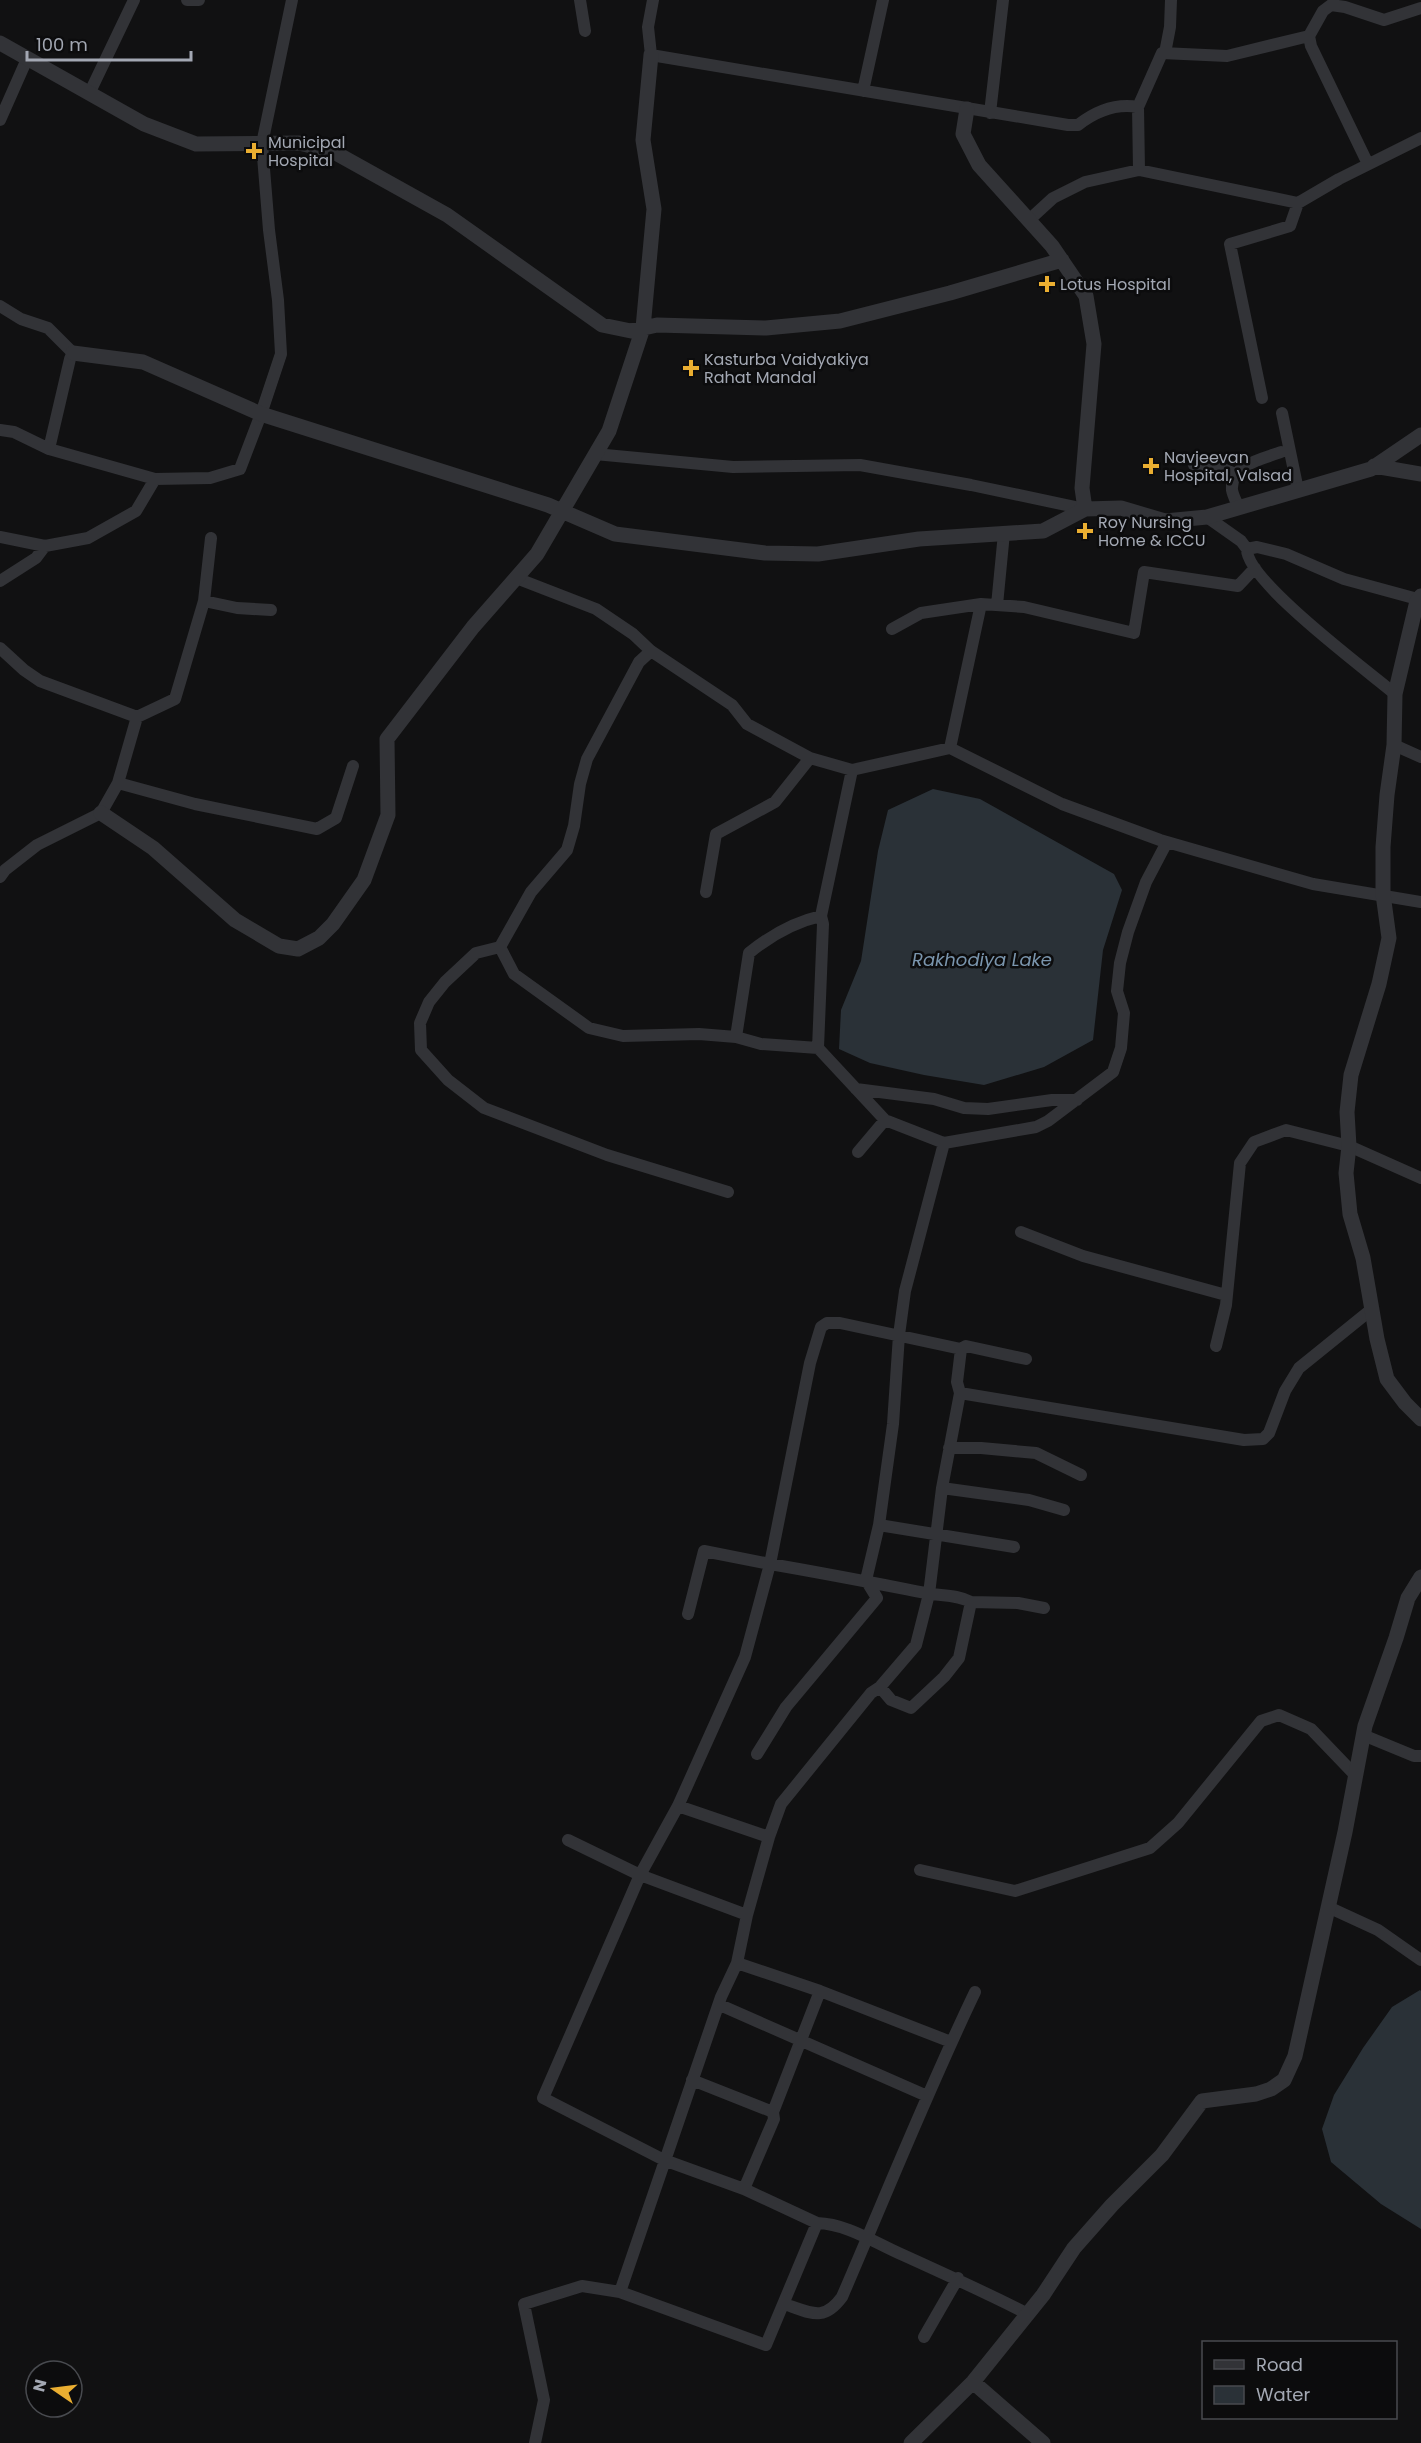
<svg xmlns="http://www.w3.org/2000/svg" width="1421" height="2443" viewBox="0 0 1421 2443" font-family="Poppins,sans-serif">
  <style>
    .water { fill: #2a3137 }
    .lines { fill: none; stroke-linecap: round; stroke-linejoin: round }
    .minor { stroke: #323337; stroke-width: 12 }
    .tertiary { stroke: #323337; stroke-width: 15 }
    .poi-dot { fill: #eaae31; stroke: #0c0c0d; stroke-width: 2 }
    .labels { text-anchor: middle; stroke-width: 5; stroke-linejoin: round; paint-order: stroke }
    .poi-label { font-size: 16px; fill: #a3a8b3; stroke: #0c0c0d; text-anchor: start }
    .water-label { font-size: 18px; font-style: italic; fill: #7a95ad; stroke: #0c0c0d }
  </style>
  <rect width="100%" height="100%" fill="#111112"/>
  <!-- water -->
  <path class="water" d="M 933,789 L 980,799 L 1114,874 L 1122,890 L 1103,950 L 1093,1040 L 1044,1067 L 984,1085 L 924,1075 L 870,1063 L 839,1049 L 841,1010 L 861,961 L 878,851 L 888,810 Z
    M 1420,1990 L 1421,1991 L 1421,2229 L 1381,2204 L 1331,2162 L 1322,2129 L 1334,2095 L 1363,2048 L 1392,2007 Z"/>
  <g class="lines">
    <!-- minor -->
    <path class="minor" d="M 187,0 L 199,0
      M 580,0 L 585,31
      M 653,0 L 648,27 L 651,55 L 1068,125 L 1078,125 C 1096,111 1115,103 1138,107
      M 1165,53 L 1170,27 L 1171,0
      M 863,91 L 883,0
      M 89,94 L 134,0
      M 990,113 L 1003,0
      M 0,120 L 27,59
      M 1368,164 L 1311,46 L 1309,36 L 1323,11 L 1331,5 L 1345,7 L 1384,20 L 1421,8
      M 1139,170 L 1138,107 L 1162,53 L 1227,56 L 1309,36
      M 1029,220 L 1053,198 L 1085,182 L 1139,170 L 1298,203
      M 0,306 L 21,319 L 48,328 L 73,353 L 70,359 L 49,449 L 155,479 L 210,478 L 240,469 L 261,414 L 281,354 L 278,300 L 269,230 L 262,144 L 292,0
      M 1262,398 L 1230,244 L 1290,226 L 1298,203 L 1339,179 L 1421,138
      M 1282,413 L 1298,490
      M 0,430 L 14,432 L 49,449
      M 595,454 L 733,467 L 860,465 L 971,485 L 1085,509
      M 1194,465 L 1223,469 L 1236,474
      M 1239,508 C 1237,503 1233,496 1232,490 C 1230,464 1263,459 1281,452
      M 1207,517 L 1241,541 L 1247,549 C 1245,580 1368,671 1395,694
      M 0,537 L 45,546 L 88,538 L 136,511 L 155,479
      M 1247,549 L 1257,547 L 1286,554 L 1344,579 L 1421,600
      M 516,578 L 596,609 L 633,634 L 651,651 L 732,705 L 747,724 L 810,758 L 852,770 L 950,748 L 1062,804 L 1160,840 L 1313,884 L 1421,902
      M 0,581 L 36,558 L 45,546
      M 204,601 L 237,608 L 271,610
      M 981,604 L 1024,607 L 1134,633 L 1144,572 L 1238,586 L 1255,568
      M 997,605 L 1004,533
      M 892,629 L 921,613 L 981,604 L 950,748
      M 0,648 L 24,670 L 40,681 L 137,717 L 175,699 L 204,601 L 211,538
      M 651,651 L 639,662 L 587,759 L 580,784 L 574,826 L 567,850 L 531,892 L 500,947 L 476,953 L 445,982 L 429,1002 L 420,1023 L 421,1050 L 448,1080 L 484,1108 L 607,1155 L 728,1192
      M 1394,745 L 1421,757
      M 118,783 L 195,804 L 317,829 L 336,818 L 353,766
      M 0,877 L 5,870 L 37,845 L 101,813 L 118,783 L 137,717
      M 706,892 L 716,834 L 775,802 L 810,758
      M 500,947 L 514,974 L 589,1028 L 623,1036 L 699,1034 L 736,1037 L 761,1044 L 818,1048 L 885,1120 L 944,1143 L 1036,1127 L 1048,1121 L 1113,1072 L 1121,1048 L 1124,1013 L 1117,991 L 1120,963 L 1128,932 L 1146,882 L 1167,842
      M 736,1037 L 749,953 C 770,936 794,922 821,916
      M 818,1048 L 823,924 L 821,916 L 852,770
      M 856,1089 L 934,1099 L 964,1108 L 988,1109 L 1052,1100 L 1077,1100
      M 858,1152 L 885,1120
      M 1021,1232 L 1083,1256 L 1226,1295
      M 1216,1346 L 1226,1305 L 1240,1163 L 1254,1142 L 1286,1130 L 1349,1146 L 1421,1178
      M 1026,1359 L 966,1346 L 961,1349 L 840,1323 L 827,1323 L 821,1327 L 810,1363 L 770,1564 C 823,1573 874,1583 926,1593 C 940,1596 957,1594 971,1602 L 1018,1603 L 1044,1608
      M 960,1393 L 1244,1440 L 1263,1439 L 1269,1433 L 1285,1391 L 1299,1368 L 1372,1309
      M 949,1448 L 981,1448 L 1036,1453 L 1081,1475
      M 942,1488 L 1029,1500 L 1064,1510
      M 879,1525 L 1014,1547
      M 688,1614 L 704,1551 L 770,1564 L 745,1657 L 678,1806 L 640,1875 L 543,2098 L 664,2160 L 744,2189 L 817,2223 C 848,2224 875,2243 903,2255 C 945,2274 987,2293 1028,2314
      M 880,1687 L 891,1700 L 911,1708 L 944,1677 L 959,1658 L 971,1602
      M 1363,1735 L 1414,1756 L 1421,1756
      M 757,1754 L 786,1707 L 877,1598 L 866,1580 L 879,1525 L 893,1424 L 899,1335 L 905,1291 L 944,1143
      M 678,1806 L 769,1837 L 747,1915 L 737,1963 L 721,1997 L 620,2292 L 766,2345 L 817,2223
      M 769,1837 L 781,1804 L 871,1693 L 880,1687 L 916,1645 L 929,1594 L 942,1488 L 960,1393 L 957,1382 L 961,1349
      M 568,1840 L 640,1875 L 747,1915
      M 920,1870 L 1015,1891 L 1150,1848 L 1178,1823 L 1261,1721 L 1279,1715 L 1311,1729 L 1356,1776
      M 1328,1907 L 1378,1930 L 1421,1960
      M 737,1963 L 820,1991 L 951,2042
      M 720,2005 L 927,2096
      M 692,2080 L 773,2112
      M 744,2189 L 774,2119 L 773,2112 L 820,1991
      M 784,2304 C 810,2312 823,2323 842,2297 C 886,2195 927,2092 975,1992
      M 924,2337 L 958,2278
      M 535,2443 L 544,2400 L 524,2304 L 582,2286 L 620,2292"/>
    <!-- tertiary -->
    <path class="tertiary" d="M 0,43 L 144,124 L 196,144 L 299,143 L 332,151 L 447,215 L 602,325 L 631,331 L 657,325 L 766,328 L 840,321 L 950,293 L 1062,260
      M 967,109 L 963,134 L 979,165 L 1052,246 L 1086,296 L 1094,344 L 1082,488 L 1085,509
      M 73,353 L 143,362 L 261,414 L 548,505 L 615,534 L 765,553 L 818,554 L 919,539 L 1043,531 L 1085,509 L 1121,508 L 1165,521 L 1207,517 L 1371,469 L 1421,435
      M 1374,466 L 1421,474
      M 1421,596 L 1417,601 L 1395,694 L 1394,745 L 1387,795 L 1383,847 L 1383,894 L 1389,938 L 1379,984 L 1351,1075 L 1347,1112 L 1349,1146 L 1346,1173 L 1350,1214 L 1363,1258 L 1377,1339 L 1387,1379 L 1405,1403 L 1421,1419
      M 101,813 L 153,848 L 235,920 L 279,946 L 298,949 L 319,938 L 333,924 L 364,880 L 388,815 L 387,739 L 473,627 L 537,554 L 609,431 L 643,328 L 654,209 L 643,140 L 651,55
      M 973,2382 L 1043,2443
      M 911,2443 L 973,2382 L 1043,2295 L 1074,2248 L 1112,2205 L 1162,2155 L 1202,2101 L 1256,2094 L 1271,2089 L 1284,2080 L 1295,2056 L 1345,1832 L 1365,1726 L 1396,1638 L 1408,1598 L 1421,1577"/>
  </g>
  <!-- markers -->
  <g class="poi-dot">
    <path d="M251 142h6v6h6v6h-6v6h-6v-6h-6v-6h6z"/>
    <path d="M1044 275h6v6h6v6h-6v6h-6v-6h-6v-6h6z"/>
    <path d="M688 359h6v6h6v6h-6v6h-6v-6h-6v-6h6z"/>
    <path d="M1148 457h6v6h6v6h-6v6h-6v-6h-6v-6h6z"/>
    <path d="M1082 522h6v6h6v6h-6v6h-6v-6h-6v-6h6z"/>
  </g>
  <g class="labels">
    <!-- poi labels -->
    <g class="poi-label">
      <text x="268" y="148">Municipal<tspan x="268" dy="18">Hospital</tspan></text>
      <text x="1060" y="290">Lotus Hospital</text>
      <text x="704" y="365">Kasturba Vaidyakiya<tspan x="704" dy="18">Rahat Mandal</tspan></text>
      <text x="1164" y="463">Navjeevan<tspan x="1164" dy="18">Hospital, Valsad</tspan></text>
      <text x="1098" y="528">Roy Nursing<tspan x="1098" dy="18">Home &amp; ICCU</tspan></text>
    </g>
    <!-- water labels -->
    <g class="water-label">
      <text x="982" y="966">Rakhodiya Lake</text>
    </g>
  </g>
  <!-- legend -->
  <rect x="1202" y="2341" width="195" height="78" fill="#0c0c0d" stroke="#484a4f" stroke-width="1.5"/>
  <rect x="1214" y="2360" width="30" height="9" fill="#323337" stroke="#484a4f" stroke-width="1.5"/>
  <text x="1256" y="2371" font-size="18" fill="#a3a8b3">Road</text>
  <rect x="1214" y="2386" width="30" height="18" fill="#2a3137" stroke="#484a4f" stroke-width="1.5"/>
  <text x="1256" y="2401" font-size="18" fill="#a3a8b3">Water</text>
  <!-- north arrow -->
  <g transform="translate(54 2389) rotate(284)"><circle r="28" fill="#0c0c0d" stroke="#484a4f" stroke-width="1.5"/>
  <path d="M0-4.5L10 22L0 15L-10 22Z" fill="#eaae31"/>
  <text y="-9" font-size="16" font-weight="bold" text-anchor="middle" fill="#a3a8b3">N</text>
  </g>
  <!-- scale -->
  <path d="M27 51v9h164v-9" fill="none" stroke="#a3a8b3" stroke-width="3"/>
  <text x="36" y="51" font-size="18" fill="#a3a8b3" stroke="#0c0c0d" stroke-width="4.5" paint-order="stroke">100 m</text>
</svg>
